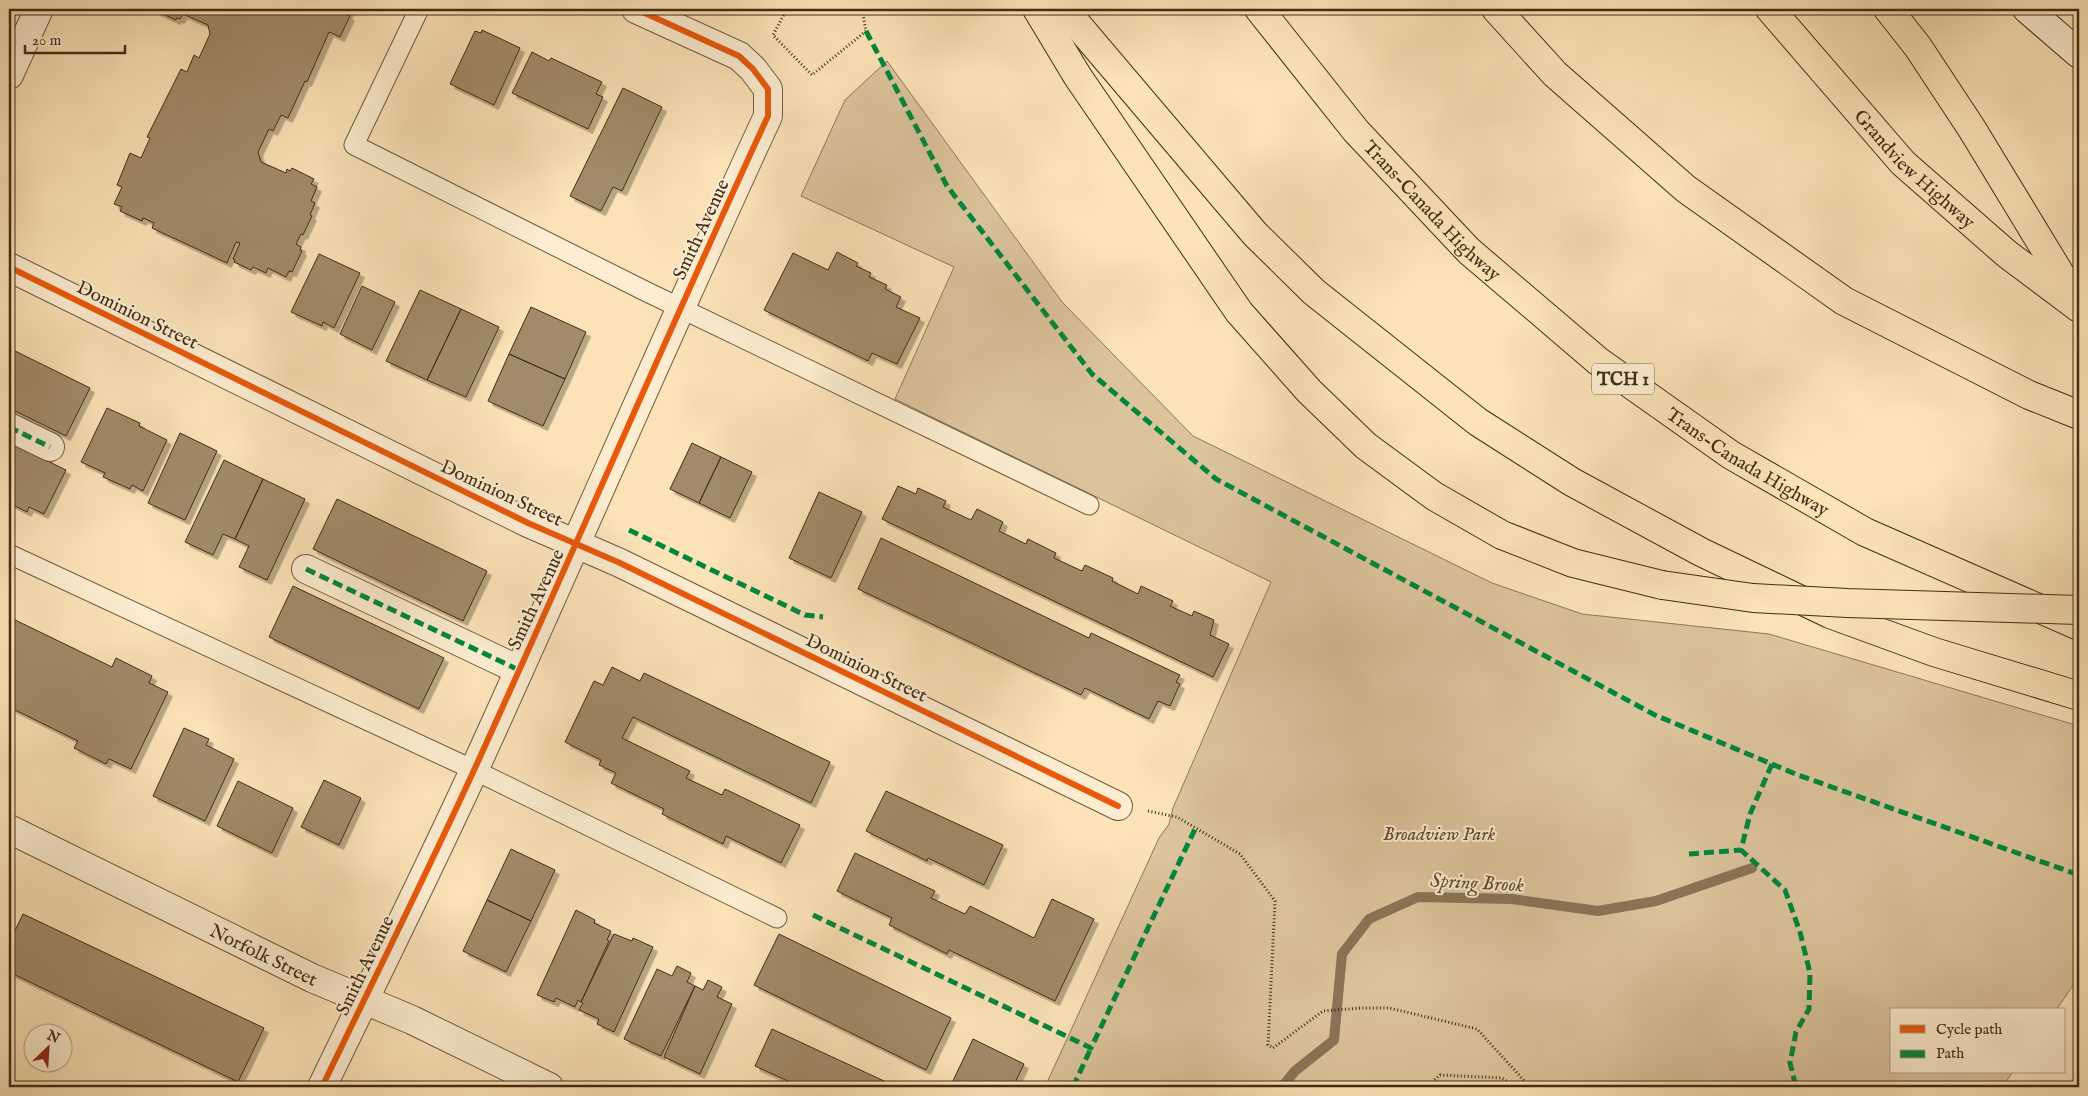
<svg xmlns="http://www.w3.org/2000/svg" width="2088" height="1096" viewBox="0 0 2088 1096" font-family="'IM FELL English',serif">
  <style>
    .green { fill: #dbc39c; stroke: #8e785a }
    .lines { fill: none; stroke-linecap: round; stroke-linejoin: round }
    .stream { stroke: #8a7457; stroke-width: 10 }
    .building { fill: #a18b6b; stroke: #402d18; filter: url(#shadow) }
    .lane-casing { stroke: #6f5a40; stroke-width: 21 }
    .street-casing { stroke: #6f5a40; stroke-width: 30 }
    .secondary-casing { stroke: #402d18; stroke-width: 30 }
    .primary-casing { stroke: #402d18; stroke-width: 30 }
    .highway-casing { stroke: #402d18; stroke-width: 30 }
    .path { stroke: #402d18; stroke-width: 3; stroke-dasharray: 1 2.5; stroke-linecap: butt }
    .lane { stroke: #fcecd0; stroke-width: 19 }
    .street { stroke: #fcecd0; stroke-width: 28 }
    .secondary { stroke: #fcecd0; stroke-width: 28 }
    .primary { stroke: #fbe2b7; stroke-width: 28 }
    .highway { stroke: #fbe2b7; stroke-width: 28 }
    .highway-bridge-casing { stroke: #402d18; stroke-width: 30; stroke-linecap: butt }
    .highway-bridge { stroke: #fbe2b7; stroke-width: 28 }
    .quiet { stroke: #00873e; stroke-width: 5; stroke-dasharray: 10 5; stroke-linecap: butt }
    .cycleway-casing { stroke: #fcecd0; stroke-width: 9 }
    .cycleway { stroke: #e8590c; stroke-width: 6 }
    .labels { text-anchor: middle; stroke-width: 4; stroke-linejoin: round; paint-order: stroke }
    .shield { fill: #fcecd0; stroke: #78664f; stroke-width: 1 }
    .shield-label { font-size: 18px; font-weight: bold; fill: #402d18 }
    .street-label { font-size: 19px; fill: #402d18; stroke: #fcecd0 }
    .park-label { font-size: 19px; font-style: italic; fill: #5f4b32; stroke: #fcecd0 }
    .water-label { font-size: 20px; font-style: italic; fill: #5f4b32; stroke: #fcecd0 }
  </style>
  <defs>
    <filter id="shadow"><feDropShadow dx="4.5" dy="4.5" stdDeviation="0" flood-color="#0004"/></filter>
  </defs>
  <rect width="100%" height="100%" fill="#fbe2b7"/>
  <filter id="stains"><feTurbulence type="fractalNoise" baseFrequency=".004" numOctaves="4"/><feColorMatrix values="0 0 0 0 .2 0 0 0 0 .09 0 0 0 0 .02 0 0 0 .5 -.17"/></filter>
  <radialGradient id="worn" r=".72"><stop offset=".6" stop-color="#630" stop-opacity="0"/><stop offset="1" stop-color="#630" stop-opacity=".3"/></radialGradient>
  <!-- green -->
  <path class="green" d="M 887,61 L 1062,302 L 1193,436 L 1492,583 L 1582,614 L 1769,634 L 2079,726 L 2079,977 L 2056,1010 L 1892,1010 L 1892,1072 L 2013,1072 L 2002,1087 L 1045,1087 L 1159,838 L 1169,824 L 1173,808 L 1271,582 L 895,399 L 954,267 L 801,196 L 845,100 Z"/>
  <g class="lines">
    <!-- stream -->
    <path class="stream" d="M 1282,1087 L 1295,1071 L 1334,1040 L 1342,954 L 1369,919 L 1418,897 L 1512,899 L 1598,911 L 1656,901 L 1752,868"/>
  </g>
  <!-- building -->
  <path class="building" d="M 157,9 L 350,9 L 347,15 L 350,16 L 340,37 L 329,32 L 307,82 L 305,81 L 288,118 L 281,115 L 273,131 L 269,129 L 258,152 L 261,162 L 286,173 L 287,169 L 290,171 L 292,168 L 314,179 L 311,184 L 317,187 L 311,201 L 315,203 L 310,215 L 312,216 L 303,235 L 301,234 L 296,244 L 301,247 L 300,250 L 302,251 L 292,272 L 289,271 L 286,277 L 268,268 L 266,273 L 253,267 L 251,270 L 234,262 L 235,260 L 233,259 L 240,243 L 236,242 L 227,263 L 152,228 L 154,223 L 143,218 L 142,221 L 120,211 L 122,207 L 114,204 L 122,187 L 117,185 L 130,153 L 141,158 L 150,138 L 147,137 L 181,69 L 187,72 L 194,55 L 199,58 L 210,34 L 208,25 L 183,14 L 180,19 L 177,18 L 176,20 L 156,11 Z
    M 482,30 L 520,48 L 494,105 L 450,84 L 475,31 L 481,33 Z
    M 532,52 L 549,61 L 551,58 L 602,82 L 596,94 L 603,97 L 588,129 L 512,93 Z
    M 623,88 L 662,107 L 622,191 L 613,187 L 601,211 L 570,196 Z
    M 837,252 L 858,263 L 856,266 L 871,273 L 869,277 L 887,285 L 885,289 L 901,297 L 896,307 L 920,318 L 897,364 L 872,353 L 868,361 L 764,310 L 793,253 L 828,270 Z
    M 319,254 L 360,273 L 334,328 L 323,322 L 322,326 L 291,312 Z
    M 362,286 L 395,302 L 372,350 L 340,334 Z
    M 420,290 L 461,309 L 427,380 L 386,361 Z
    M 531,307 L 586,332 L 565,379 L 509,354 Z
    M 461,309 L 499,327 L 466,397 L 427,380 Z
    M 9,348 L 90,388 L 66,436 L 9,408 Z
    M 509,354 L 565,379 L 543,426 L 488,401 Z
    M 107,408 L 140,423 L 139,426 L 167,440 L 143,491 L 132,485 L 130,489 L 103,477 L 105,473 L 81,462 Z
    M 180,433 L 217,451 L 185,520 L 148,503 Z
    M 9,442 L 66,470 L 44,514 L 29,507 L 27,512 L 9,503 Z
    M 692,443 L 721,457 L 699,503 L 670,489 Z
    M 721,457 L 752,472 L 730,518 L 699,503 Z
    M 224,460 L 263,479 L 235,539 L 223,534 L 213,555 L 185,542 Z
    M 263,479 L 305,499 L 267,580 L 239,567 L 249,546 L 235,539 Z
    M 898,486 L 916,494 L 918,488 L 946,501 L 943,507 L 971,520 L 977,509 L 1003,522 L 999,531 L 1026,544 L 1028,539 L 1056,553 L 1054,558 L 1082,571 L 1085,565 L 1113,578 L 1112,581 L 1138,594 L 1141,586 L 1173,601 L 1170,606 L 1192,616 L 1194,611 L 1214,620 L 1210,635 L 1229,644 L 1213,677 L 882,519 Z
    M 819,492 L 862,512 L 831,578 L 789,558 Z
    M 337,499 L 487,571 L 463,621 L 313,549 Z
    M 881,538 L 1089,638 L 1091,633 L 1180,675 L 1176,682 L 1180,684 L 1170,706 L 1158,701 L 1149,719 L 1085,688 L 1081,695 L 858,589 Z
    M 293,586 L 444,658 L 419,709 L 269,637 Z
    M 9,617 L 112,667 L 116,658 L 152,676 L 149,683 L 168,692 L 131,769 L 109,759 L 106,764 L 74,748 L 78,741 L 9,707 Z
    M 612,667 L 640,681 L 644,673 L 830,762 L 811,803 L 633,717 L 622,738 L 690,771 L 686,778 L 722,795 L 725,789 L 800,825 L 781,863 L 726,836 L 723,844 L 662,814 L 664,809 L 611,783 L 616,773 L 599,765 L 601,760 L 565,742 L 594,681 L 603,685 Z
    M 184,728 L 209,739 L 206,745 L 234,759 L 205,821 L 153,796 Z
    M 324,780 L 361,798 L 339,845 L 301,827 Z
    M 238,781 L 293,808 L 272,853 L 217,826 Z
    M 886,791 L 1003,845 L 984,885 L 928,858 L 927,861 L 866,831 Z
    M 511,849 L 555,870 L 531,921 L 487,900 Z
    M 855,853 L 935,891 L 931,898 L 965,914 L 970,906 L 1034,938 L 1052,899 L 1094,919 L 1055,1001 L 949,950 L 947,954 L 889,925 L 892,918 L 837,891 Z
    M 487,900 L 531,921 L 506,972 L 463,951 Z
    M 576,910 L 595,920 L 594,923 L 611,931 L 607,940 L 609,941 L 581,1002 L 578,1000 L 575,1007 L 556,998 L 554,1002 L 537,995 Z
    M 23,914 L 264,1028 L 238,1082 L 9,972 L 9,943 Z
    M 614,934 L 632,941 L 633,938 L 653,947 L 614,1032 L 597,1024 L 599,1019 L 579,1010 L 583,1003 L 581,1002 Z
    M 779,934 L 951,1018 L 926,1070 L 754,985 Z
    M 677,966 L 691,973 L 687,982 L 695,986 L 661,1056 L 624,1039 L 657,969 L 672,976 Z
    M 708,980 L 722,987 L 717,997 L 732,1004 L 700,1074 L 664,1057 L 695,986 L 703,990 Z
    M 772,1029 L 897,1087 L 801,1087 L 755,1066 Z
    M 973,1039 L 1024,1064 L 1013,1087 L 950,1087 Z"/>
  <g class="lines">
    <defs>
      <path id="lane" d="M 419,9 L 354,145 L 645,291 L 1089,505
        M 9,554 L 474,770 L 777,918"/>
      <g id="street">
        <path d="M 9,75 L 39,9"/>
        <path d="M 9,267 L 528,523 L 620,563 L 1118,806"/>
        <path d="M 9,427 L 50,447"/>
        <path d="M 306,569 L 519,670"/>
        <path id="s1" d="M 9,829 L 312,978 L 412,1020 L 549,1087"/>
        <path d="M 322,1087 C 373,981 426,875 475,768 C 574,551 668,332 768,116 L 768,89 L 753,69 L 739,56 L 636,9"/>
      </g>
      <path id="secondary" d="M 2027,9 L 2079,54"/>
      <g id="primary">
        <path id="s2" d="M 1770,9 L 1903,163 L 2007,254 L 2079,308"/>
      </g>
      <g id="highway">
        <path d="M 1037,9 L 1078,77 L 1239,312 L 1309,391 L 1366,446 L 1434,496 L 1502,535 L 1573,563 L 1662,585"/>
        <path d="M 1064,9 L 1255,234 L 1314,292 L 1478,422 L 1572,482 L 1701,552 L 1830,614 L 1934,652 L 2079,696"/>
        <path id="s3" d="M 1259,9 L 1356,131 L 1469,251 L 1598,361 L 1731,455 L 1865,532 L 2079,626"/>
        <path d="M 1496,9 L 1555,74 L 1686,189 L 1844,301 L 2029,395 L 2079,415"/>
        <path d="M 1888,9 L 1918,47 L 1972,129 L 2079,305"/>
      </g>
    </defs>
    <!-- lane casing -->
    <use href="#lane" class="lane-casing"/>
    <!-- street casing -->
    <use href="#street" class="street-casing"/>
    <!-- secondary casing -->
    <use href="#secondary" class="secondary-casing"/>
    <!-- primary casing -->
    <use href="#primary" class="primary-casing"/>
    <!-- highway casing -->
    <use href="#highway" class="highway-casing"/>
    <!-- path -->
    <path class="path" d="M 787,9 L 773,35 L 812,75 L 866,31 L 862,9
      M 1148,811 L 1177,817 L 1240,854 L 1275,901 L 1268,1045 L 1273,1048 L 1323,1011 L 1361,1008 L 1389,1008 L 1477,1029 L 1530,1087
      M 1427,1087 L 1440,1075 L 1502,1078 L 1515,1087"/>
    <!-- lane -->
    <use href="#lane" class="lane"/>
    <!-- street -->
    <use href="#street" class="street"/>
    <!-- secondary -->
    <use href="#secondary" class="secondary"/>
    <!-- primary -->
    <use href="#primary" class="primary"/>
    <!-- highway -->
    <use href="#highway" class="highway"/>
    <defs>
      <path id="highway-bridge" d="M 1662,585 L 1753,598 L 1847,603 L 2079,610"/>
    </defs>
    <!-- highway-bridge casing -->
    <use href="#highway-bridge" class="highway-bridge-casing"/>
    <!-- highway-bridge -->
    <use href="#highway-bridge" class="highway-bridge"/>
    <!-- quiet -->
    <path class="quiet" d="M 866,31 L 947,186 L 1092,374 L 1216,479 L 1655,715 L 1798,775 L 2079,875
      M 9,427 L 50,447
      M 629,530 L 805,615 L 823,617
      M 306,569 L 519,670
      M 1772,764 L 1750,814 L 1741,850 L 1785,890 L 1800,932 L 1810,973 L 1809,1009 L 1796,1032 L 1790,1063 L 1796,1087
      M 1689,854 L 1741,850
      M 813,915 L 1091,1048 L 1195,829
      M 1073,1087 L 1091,1048"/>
    <defs>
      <path id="cycleway" d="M 9,267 L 528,523 L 620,563 L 1118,806
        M 322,1087 C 373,981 426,875 475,768 C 574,551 668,332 768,116 L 768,89 L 753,69 L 739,56 L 636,9"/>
    </defs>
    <!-- cycleway casing -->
    <use href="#cycleway" class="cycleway-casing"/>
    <!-- cycleway -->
    <use href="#cycleway" class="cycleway"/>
  </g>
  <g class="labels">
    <!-- shield labels -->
    <rect class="shield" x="1592" y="363.5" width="62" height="31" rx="4"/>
    <g class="shield-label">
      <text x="1623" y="385">TCH 1</text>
    </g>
    <!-- street labels -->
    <g class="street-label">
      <text dy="7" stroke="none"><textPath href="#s2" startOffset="216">Grandview Highway</textPath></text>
      <text dy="7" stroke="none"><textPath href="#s3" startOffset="266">Trans-Canada Highway</textPath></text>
      <text transform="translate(700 229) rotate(-65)" y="7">Smith Avenue</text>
      <text transform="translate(138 314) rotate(26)" y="7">Dominion Street</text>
      <text dy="7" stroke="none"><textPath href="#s3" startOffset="671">Trans-Canada Highway</textPath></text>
      <text transform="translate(502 492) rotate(25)" y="7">Dominion Street</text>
      <text transform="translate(535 599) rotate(-65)" y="7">Smith Avenue</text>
      <text transform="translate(867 667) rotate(26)" y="7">Dominion Street</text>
      <text dy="7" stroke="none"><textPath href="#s1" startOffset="284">Norfolk Street</textPath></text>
      <text transform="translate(364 965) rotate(-64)" y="7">Smith Avenue</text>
    </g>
    <!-- park labels -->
    <g class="park-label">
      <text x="1439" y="840">Broadview Park</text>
    </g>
    <!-- water labels -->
    <g class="water-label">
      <text transform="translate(1477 882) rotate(3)" y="7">Spring Brook</text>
    </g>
  </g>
  <!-- margin -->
  <rect width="2088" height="1096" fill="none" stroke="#fbe2b7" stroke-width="30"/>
  <rect x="10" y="10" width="2068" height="1076" fill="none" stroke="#402d18" stroke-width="2.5"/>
  <rect x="15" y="15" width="2058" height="1066" fill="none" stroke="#402d18"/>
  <!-- legend -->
  <rect x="1890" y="1008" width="175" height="65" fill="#fcecd0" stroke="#b1a086"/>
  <rect x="1900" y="1025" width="25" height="8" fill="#e8590c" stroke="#b1a086"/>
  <text x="1936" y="1034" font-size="15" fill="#402d18">Cycle path</text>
  <rect x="1900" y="1050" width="25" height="8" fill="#00873e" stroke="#b1a086"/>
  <text x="1936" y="1058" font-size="15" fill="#402d18">Path</text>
  <!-- north arrow -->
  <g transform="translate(48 1048) rotate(25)"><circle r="24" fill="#fcecd0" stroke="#b1a086"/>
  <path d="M0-4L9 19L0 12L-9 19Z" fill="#8f2418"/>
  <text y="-8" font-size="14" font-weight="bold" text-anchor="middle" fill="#402d18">N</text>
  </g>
  <!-- scale -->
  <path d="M25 45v8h100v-8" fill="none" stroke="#402d18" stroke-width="2.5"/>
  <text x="32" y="45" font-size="15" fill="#402d18" stroke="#fcecd0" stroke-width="4" paint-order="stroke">20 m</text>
  <rect width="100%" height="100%" filter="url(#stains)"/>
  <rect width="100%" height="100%" fill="url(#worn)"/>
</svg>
